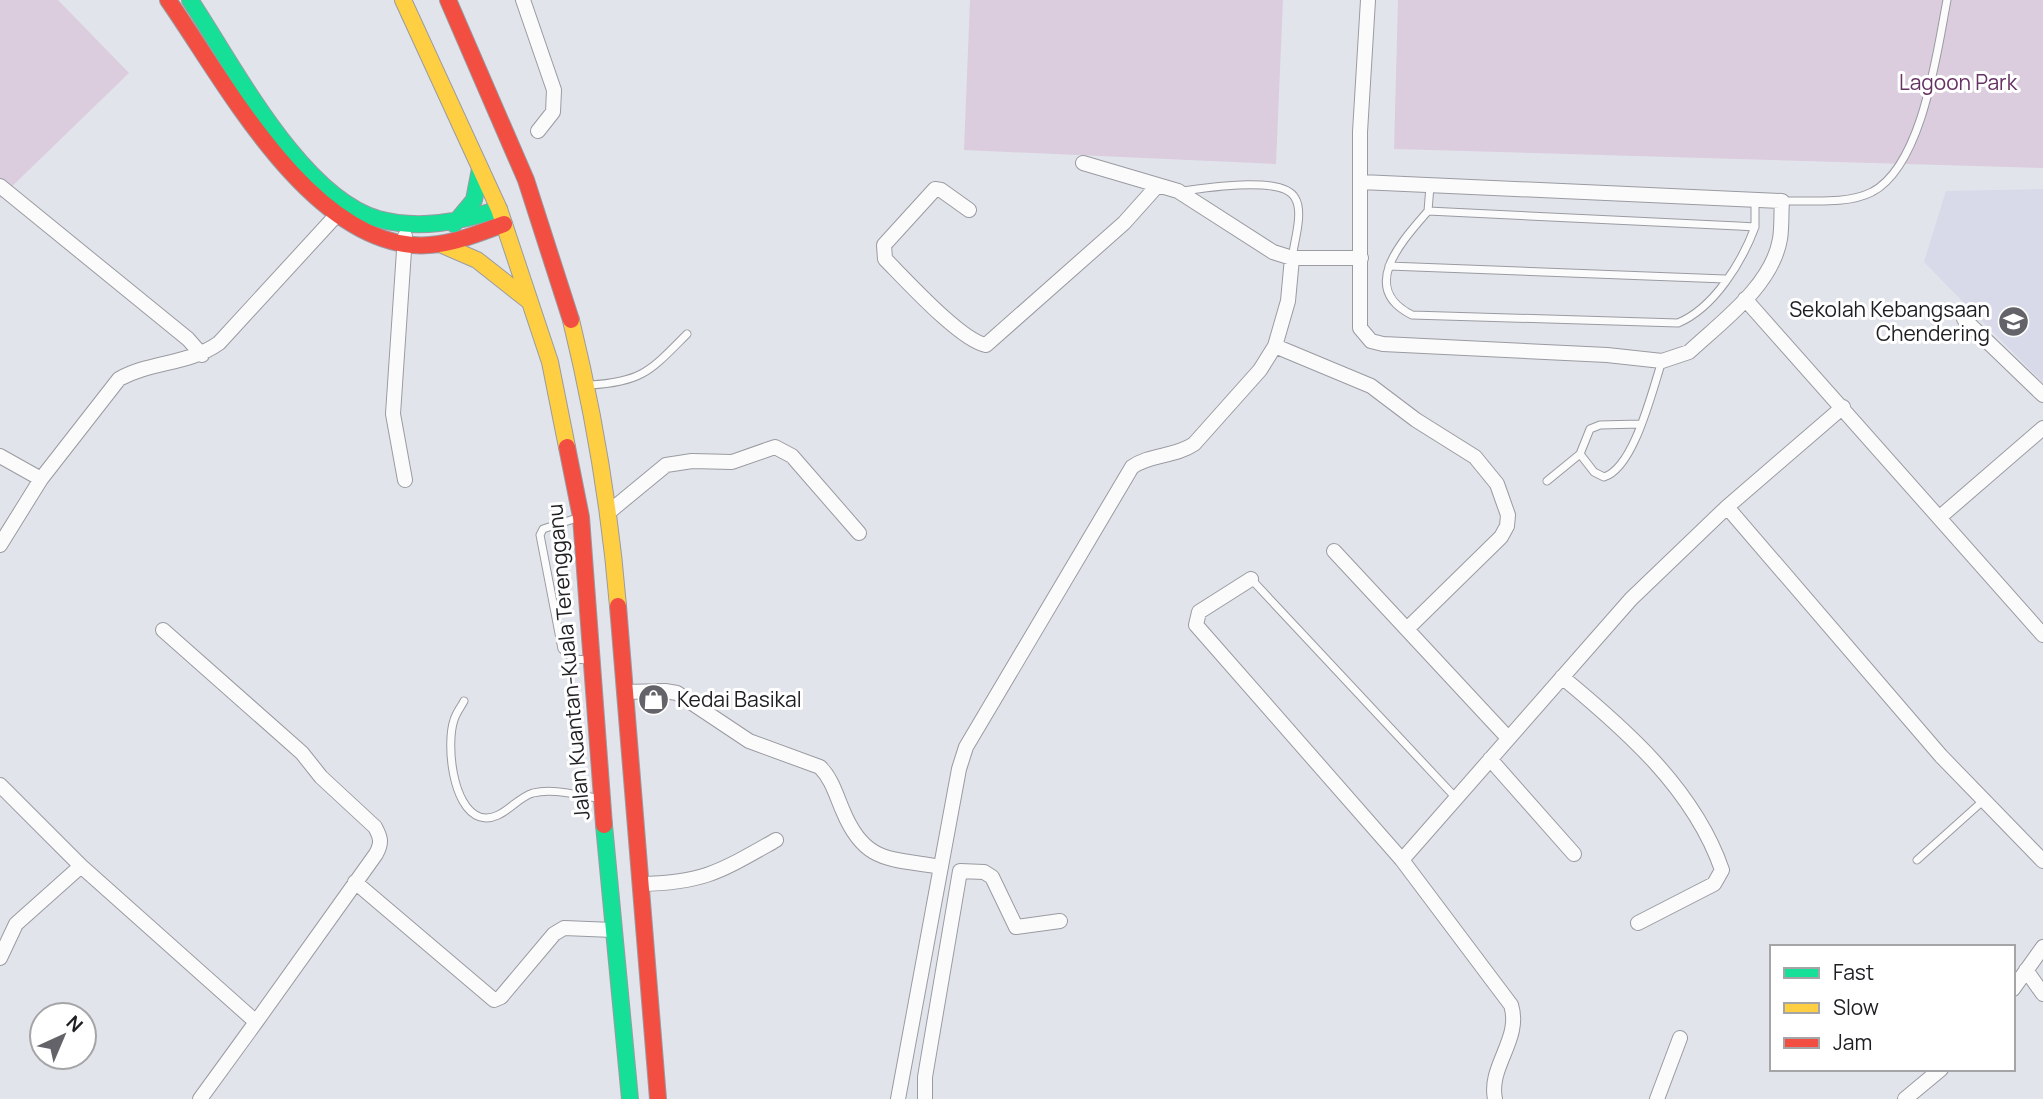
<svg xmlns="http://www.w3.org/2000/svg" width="2043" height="1099" viewBox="0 0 2043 1099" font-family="Manrope,sans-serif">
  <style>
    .built { fill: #d8d9e9 }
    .green { fill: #dbcdde }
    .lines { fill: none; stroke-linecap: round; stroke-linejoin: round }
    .lane-casing { stroke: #9a9ba1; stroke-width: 9 }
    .street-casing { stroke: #9a9ba1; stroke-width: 16 }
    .fast-casing { stroke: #9a9ba1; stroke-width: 18 }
    .slow-casing { stroke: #9a9ba1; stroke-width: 18 }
    .jam-casing { stroke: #9a9ba1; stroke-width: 18 }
    .lane { stroke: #fbfbfc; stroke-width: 7 }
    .street { stroke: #fbfbfc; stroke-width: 14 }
    .fast { stroke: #16e098; stroke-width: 16 }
    .slow { stroke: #ffcf43; stroke-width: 16 }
    .jam { stroke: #f24e42; stroke-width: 16 }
    .labels { text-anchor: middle; stroke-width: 6; stroke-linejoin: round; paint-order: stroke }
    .park-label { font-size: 21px; fill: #663263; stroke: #fff }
    .poi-label { font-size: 21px; fill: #1e1e23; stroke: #fff; text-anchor: end }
    .street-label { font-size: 21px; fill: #1e1e23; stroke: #fff }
  </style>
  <rect width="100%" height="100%" fill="#e2e4ec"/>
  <!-- built -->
  <path class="built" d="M 2043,189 L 2043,383 L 1924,262 L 1946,191 Z"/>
  <!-- green -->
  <path class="green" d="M 0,0 L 58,0 L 129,73 L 0,198 Z
    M 970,0 L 1283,0 L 1276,164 L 964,150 Z
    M 1398,0 L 2043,0 L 2043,168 L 1394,149 Z"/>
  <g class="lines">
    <defs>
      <path id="lane" d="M 1430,186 L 1428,211 L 1738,226 L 1755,227 L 1755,201
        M 1183,191 C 1205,188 1283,175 1295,198 C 1304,212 1294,242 1292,258
        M 1782,201 C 1810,200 1846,205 1872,192 C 1923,165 1937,51 1947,0
        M 1428,211 C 1402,241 1358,288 1412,315 L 1678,323 C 1714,308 1742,262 1755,227
        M 1389,266 L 1725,279
        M 590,385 C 643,382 651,370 687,334
        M 1640,424 L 1600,425 L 1590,429 L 1580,454 L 1594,472 L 1604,477 C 1634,468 1652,391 1662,361
        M 1547,481 L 1580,454
        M 577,518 L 543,529 L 540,535 L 562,649 L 573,659 L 589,660
        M 1251,579 L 1456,798
        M 464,701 C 461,707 456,713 454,720 C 446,743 452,808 480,817 C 501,823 515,798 533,793 C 553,788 576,795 597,798
        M 1917,860 L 1984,800"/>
      <path id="street" d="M 523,0 L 554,90 L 553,112 L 538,131
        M 1083,163 L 1178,191 L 1273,252 L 1292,258 L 1361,258
        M 1361,182 L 1782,201 C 1781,213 1782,227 1780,239 C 1772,286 1721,322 1689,352 L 1662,361 L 1607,355 L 1383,344 L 1371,341 L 1360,328 L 1360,132 L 1368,0
        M 0,186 L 188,339 L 202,355
        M 969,210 L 941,190 L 935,189 L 884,245 L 885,259 C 904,278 961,341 986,345 L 1124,223 L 1158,185
        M 405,236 L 393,414 L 405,480
        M 1745,299 L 2043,635
        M 1964,319 L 2043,395
        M 1275,346 L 1371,386 L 1416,420 L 1475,457 L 1497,484 L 1508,515 L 1507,526 L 1501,537 L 1407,629
        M 0,456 L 41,479
        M 1727,507 L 1941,756 L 2043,861
        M 609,512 L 666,465 L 692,461 L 732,462 L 775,447 L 792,456 L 859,533
        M 1940,517 L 2043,428
        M 0,545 L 41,479 L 119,379 C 151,361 188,365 219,343 L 343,208
        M 1334,551 L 1508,738
        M 1251,579 L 1199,612 L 1196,625 L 1402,860 L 1511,1005 C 1522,1039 1488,1066 1495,1099
        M 163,630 L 302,753 L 321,777 L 375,827 C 381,838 382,843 376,854 L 256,1022
        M 1562,677 C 1625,729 1694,789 1722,870 L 1714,884 L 1638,923
        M 624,692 L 665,691 L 677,693 L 749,741 L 820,767 C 832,779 836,795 843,811 C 865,864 890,858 941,867
        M 1490,759 L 1574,854
        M 0,785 L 81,866 L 256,1022 L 200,1099
        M 1402,860 L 1631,599 L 1727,507 L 1843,407
        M 355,882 L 494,1000 L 501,997 L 554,934 L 564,928 L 613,930
        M 640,884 C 704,883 721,871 776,840
        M 0,958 L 16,924 L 81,866
        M 2026,970 L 2043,994
        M 2013,989 L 2043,947
        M 898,1099 L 959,769 L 966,747 L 1132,467 C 1150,454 1175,457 1194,444 L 1260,370 L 1275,346 L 1288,301 L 1292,258
        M 925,1099 L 925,1077 L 960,871 L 984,872 L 992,877 L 1016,927 L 1060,921
        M 1657,1099 L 1680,1038
        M 1905,1099 L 1941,1069"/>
      <path id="fast" d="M 190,0 C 234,66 300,196 378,219 C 419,230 460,222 499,209
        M 454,224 L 474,200 L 480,169
        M 604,825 L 630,1099"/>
      <path id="slow" d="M 403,0 L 499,209 L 550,362 L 567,447
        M 440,244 L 477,260 L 529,301
        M 571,320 C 594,414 610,509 618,606"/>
      <path id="jam" d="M 168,0 C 224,80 305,235 412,245 C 444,248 474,235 504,224
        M 448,0 L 526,180 L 571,320
        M 567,447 L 581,517 L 604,825
        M 618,606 L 658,1099"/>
    </defs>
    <!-- lane casing -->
    <use href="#lane" class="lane-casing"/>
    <!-- street casing -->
    <use href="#street" class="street-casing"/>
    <!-- fast casing -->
    <use href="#fast" class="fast-casing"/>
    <!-- slow casing -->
    <use href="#slow" class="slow-casing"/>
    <!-- jam casing -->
    <use href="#jam" class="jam-casing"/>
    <!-- lane -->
    <use href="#lane" class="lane"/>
    <!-- street -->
    <use href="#street" class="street"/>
    <!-- fast -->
    <use href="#fast" class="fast"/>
    <!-- slow -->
    <use href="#slow" class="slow"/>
    <!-- jam -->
    <use href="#jam" class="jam"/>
  </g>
  <!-- icons -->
  <defs>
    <symbol id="school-disc" viewBox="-11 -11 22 22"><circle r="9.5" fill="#636369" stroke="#fff"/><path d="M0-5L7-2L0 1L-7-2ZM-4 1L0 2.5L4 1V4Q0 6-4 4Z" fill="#fff"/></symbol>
    <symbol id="shop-disc" viewBox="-11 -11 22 22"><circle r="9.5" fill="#636369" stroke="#fff"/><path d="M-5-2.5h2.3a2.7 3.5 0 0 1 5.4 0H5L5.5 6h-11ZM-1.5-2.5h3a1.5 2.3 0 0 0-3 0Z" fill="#fff"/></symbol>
  </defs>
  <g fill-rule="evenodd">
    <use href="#school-disc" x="1996" y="304" width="35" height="35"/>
    <use href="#shop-disc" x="636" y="682" width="35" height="35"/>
  </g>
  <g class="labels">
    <!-- park labels -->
    <g class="park-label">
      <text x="1958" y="90">Lagoon Park</text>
    </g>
    <!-- poi labels -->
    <g class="poi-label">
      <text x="1990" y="317">Sekolah Kebangsaan<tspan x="1990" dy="24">Chendering</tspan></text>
      <text x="677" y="707" text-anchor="start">Kedai Basikal</text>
    </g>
    <!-- street labels -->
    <g class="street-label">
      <text transform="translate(569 662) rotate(-95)" y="7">Jalan Kuantan-Kuala Terengganu</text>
    </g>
  </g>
  <!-- legend -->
  <rect x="1770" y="945" width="245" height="126" fill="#ffffff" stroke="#a5a5a7" stroke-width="2"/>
  <rect x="1784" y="968" width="35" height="10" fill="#16e098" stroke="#a5a5a7" stroke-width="2"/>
  <text x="1833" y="980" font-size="21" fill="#1e1e23">Fast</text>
  <rect x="1784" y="1003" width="35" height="10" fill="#ffcf43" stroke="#a5a5a7" stroke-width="2"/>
  <text x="1833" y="1015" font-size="21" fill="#1e1e23">Slow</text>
  <rect x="1784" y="1038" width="35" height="10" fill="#f24e42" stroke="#a5a5a7" stroke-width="2"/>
  <text x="1833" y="1050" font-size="21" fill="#1e1e23">Jam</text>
  <!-- north arrow -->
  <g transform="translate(63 1036) rotate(44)"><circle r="33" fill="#ffffff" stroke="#a5a5a7" stroke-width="2"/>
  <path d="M0-5L12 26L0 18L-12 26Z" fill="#636369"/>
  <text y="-10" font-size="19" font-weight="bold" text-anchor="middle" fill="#1e1e23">N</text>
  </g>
</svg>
